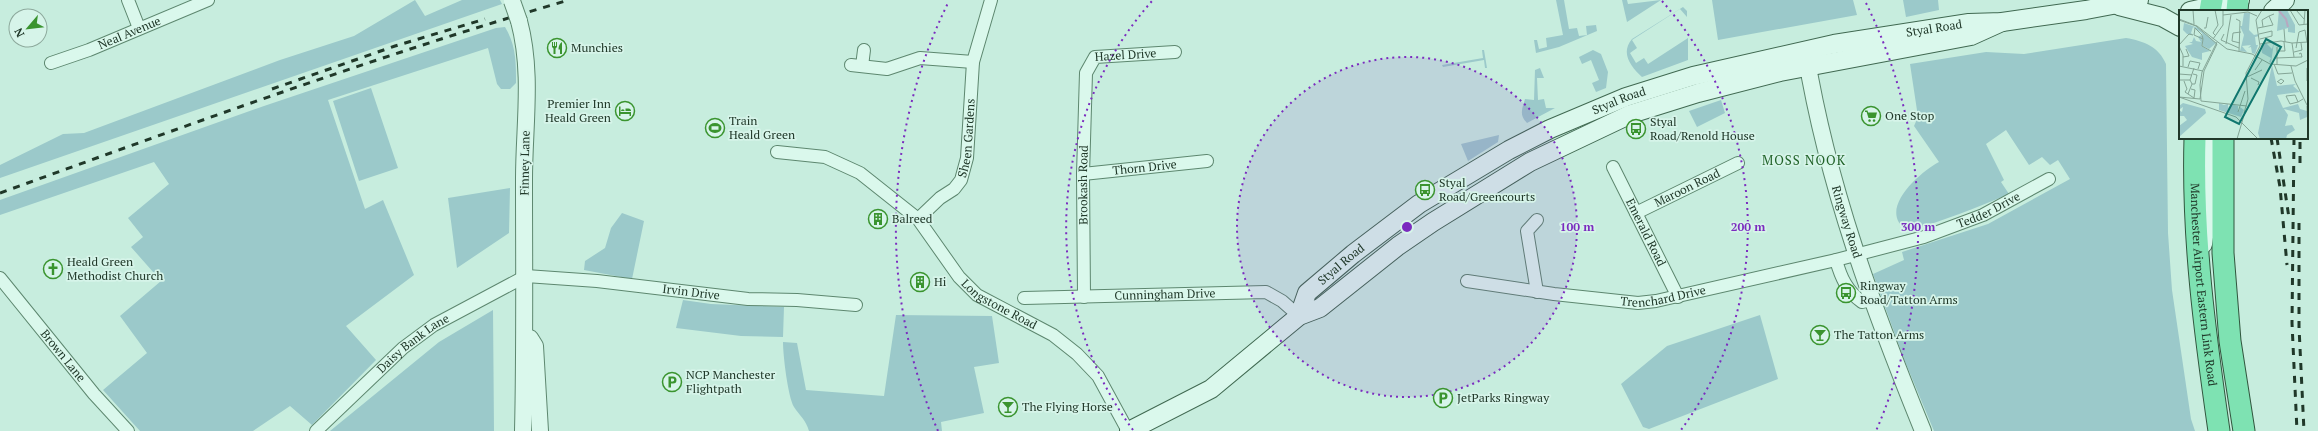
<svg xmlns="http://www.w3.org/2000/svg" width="2318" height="431" viewBox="0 0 2318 431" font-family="'PT Serif',serif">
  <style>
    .green { fill: #9bc9ca }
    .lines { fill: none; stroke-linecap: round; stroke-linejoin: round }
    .minor-casing { stroke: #5d876f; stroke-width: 14 }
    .tertiary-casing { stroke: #5d876f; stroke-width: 18 }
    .secondary-casing { stroke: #406951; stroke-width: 20 }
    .trunk-casing { stroke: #31563e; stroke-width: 23 }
    .minor { stroke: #daf8ec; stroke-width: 12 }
    .tertiary { stroke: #daf8ec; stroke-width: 16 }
    .secondary { stroke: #daf8ec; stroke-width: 18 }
    .trunk { stroke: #7ee2b2; stroke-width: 21 }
    .rail { stroke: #203829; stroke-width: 3; stroke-dasharray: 7 7; stroke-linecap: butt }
    .tertiary-bridge-casing { stroke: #5d876f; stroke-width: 18; stroke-linecap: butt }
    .tertiary-bridge { stroke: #daf8ec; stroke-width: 16 }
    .ring { fill: none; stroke: #7b2cbf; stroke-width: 2; stroke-dasharray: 2 4 }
    .labels { text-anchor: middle; stroke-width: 3.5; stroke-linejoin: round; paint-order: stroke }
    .street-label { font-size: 12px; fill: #203829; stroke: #d6f4e9 }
    .poi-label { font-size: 12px; fill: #203829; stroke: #d6f4e9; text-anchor: start }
    .neighbourhood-label { font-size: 13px; letter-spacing: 1px; fill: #216329; stroke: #d6f4e9 }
    .inset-river { fill: none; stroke: #b7a8c0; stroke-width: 2 }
    .inset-road { fill: none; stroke: #84a596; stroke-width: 1 }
    .view { fill: #0f766e; fill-opacity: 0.15; stroke: #0f766e; stroke-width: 2 }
    .inset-edge { fill: none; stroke: #203829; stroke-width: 2 }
    .centre { fill: #7b2cbf; stroke: #d6f4e9; stroke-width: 2 }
    .ring-label { font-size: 12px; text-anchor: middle; font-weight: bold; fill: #7b2cbf; stroke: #d6f4e9; stroke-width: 3.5; stroke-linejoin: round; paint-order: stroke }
  </style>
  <rect width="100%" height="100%" fill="#c7edde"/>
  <!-- green -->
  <path class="green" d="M 415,0 L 425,16 L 462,0 L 500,0 L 502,4 L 0,178 L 0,165 L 63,134 L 84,133 L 280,60 L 354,36 Z
    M 1556,0 L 1564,0 L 1569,29 L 1577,28 L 1579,36 L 1587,35 L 1586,26 L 1596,25 L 1597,31 L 1559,47 L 1536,53 L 1534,40 L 1537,40 L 1539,49 L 1547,47 L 1546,38 L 1563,35 Z
    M 1622,0 L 1627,0 L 1628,4 L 1661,0 L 1627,22 Z
    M 1712,0 L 1853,0 L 1857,15 L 1718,40 Z
    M 1903,0 L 1938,0 L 1939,10 L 1906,17 Z
    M 1683,7 L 1687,11 L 1687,17 L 1680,9 L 1632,40 L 1637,48 L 1630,53 L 1636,63 L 1644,58 L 1648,64 L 1688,38 L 1688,60 L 1642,77 C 1631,67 1620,53 1632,39 Z
    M 505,27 C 516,45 516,62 516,83 L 510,89 L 501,89 L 497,84 L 488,48 L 328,100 L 365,209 L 383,200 L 414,275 L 346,326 L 376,360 L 312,425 L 290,406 L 253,431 L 140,431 L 103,390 L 147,353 L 120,316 L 161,281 L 131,247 L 143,237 L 128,218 L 169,184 L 154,162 L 0,215 L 0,200 L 264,106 L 496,28 Z
    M 2126,38 C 2144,41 2159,47 2166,64 L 2168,233 L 2172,290 L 2191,419 L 2195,431 L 1934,431 L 1904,359 L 1873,274 L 1904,260 L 1902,252 L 1988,224 L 2070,179 L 2058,160 L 2050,165 L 2042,157 L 2029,165 L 2006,130 L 1986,144 L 2004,180 L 2001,182 L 2009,194 C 1976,208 1943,221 1908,231 C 1875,211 1920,172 1939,162 L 1914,126 L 1918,117 L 1910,64 L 1986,52 L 2024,54 Z
    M 1482,50 L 1484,50 L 1487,68 L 1485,68 L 1484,60 L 1443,67 L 1442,65 L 1483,58 Z
    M 1593,50 L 1601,54 L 1608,72 L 1606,88 L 1596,92 L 1592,83 L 1599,80 L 1591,60 L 1582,64 L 1579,57 Z
    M 1540,68 L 1544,78 L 1537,78 L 1538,100 L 1544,99 L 1546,108 L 1555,108 L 1527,123 C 1519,115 1522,109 1525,99 L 1534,100 L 1535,70 Z
    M 371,88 L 398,168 L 359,181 L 333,101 Z
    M 1721,100 L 1725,113 L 1697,127 L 1689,111 Z
    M 1499,135 L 1498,142 L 1468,161 L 1461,144 Z
    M 510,188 L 509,233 L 457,268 L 448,198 Z
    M 622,213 L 644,221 L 632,279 L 584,270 L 585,261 L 605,248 L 611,228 Z
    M 683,300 L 711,304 L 784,307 L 783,337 L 741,336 L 676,328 Z
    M 493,310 L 494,431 L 330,431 L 439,342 Z
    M 896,315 L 992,316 L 999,363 L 974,367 L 984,413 L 941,422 L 942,431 L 809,431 C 806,420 800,416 794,407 C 788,397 783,355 783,342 L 797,343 L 806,390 L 884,396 Z
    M 1760,315 L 1778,379 L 1649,429 L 1643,427 L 1621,384 L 1667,346 Z"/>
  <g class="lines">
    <defs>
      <g id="minor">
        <path d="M 128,0 L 139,28"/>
        <path id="s1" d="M 51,63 L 89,50 L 208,0"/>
        <path d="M 851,65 L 887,69 L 920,58 L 973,62"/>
        <path d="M 862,66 L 864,50"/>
        <path id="s2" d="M 777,152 L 825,157 L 860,173 L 918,219 L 959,277 L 977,295 L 1053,335 L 1077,354 L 1098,376 L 1128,431"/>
        <path id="s3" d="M 1613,167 L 1678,297"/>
        <path id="s4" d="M 1083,174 L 1207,161"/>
        <path id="s5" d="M 1636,213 L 1738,163"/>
        <path id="s6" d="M 918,219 L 940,198 L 954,189 L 961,180 L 967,158 L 973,62 L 991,0"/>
        <path d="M 1537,220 L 1527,231 L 1537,292"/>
        <path d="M 1836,260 C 1841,278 1847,291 1862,302 L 1872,300"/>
        <path id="s7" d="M 0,278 L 94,394 L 128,431"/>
        <path id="s8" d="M 1467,281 L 1554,294 L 1638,303 L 1656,301 L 1836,260 L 1924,237 L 1983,215 L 2049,179"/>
        <path id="s9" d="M 1084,297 L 1083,174 L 1086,73 L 1095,57 L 1175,52"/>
        <path id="s10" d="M 1024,298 L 1266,292 L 1282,301 L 1299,316"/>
        <path id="s11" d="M 316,431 L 403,348 L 434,325 L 526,276 L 597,281 L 748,299 L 797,300 L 856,305"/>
      </g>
      <g id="tertiary">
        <path d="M 519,21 C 533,73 524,126 524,179 C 524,263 525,347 523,431"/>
        <path id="s12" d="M 1806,55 C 1828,187 1873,308 1923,431"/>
        <path d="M 530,338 L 535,346 L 540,431"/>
      </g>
      <g id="secondary">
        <path d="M 2119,6 L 2162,17 L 2180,27"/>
        <path d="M 2190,11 L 2240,0"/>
        <path d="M 2273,11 L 2285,0"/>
        <path d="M 2203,244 L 2208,209 L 2209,138"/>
        <path id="s13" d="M 1299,316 L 1307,293 L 1353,254 L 1419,204 L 1509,150 L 1550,129 L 1626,97 L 1693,76 L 1834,44 L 1969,23 L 2002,22 L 2086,10 L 2139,0"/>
        <path d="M 1129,431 L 1211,389 L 1299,316 L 1320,308 L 1398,246 L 1433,222 L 1530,162 L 1631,114 L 1698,93 L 1780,72 L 1971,36 L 2002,22"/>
      </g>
      <g id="trunk">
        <path d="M 2210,11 L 2212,0"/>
        <path d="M 2237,11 L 2238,0"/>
        <path id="s14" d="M 2195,138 C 2192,237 2205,334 2219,431"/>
        <path d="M 2223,138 L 2223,253 L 2230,341 L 2244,431"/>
      </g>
    </defs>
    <!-- minor casing -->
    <use href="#minor" class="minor-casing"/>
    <!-- tertiary casing -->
    <use href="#tertiary" class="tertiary-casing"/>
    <!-- secondary casing -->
    <use href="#secondary" class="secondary-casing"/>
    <!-- trunk casing -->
    <use href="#trunk" class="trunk-casing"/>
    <!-- minor -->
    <use href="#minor" class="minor"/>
    <!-- tertiary -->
    <use href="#tertiary" class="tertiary"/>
    <!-- secondary -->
    <use href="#secondary" class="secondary"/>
    <!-- trunk -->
    <use href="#trunk" class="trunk"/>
    <!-- rail -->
    <path class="rail" d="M 2307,16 L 2307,14
      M 272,89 L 395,46 L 485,19
      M 2271,138 L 2280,187 L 2287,265
      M 2277,138 L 2289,218
      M 2294,138 L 2292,323 L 2297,431
      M 2300,163 L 2300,138
      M 0,193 C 188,125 376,56 569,0
      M 2299,223 L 2299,327 L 2304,431"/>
    <defs>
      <path id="tertiary-bridge" d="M 512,1 L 519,21"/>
    </defs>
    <!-- tertiary-bridge casing -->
    <use href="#tertiary-bridge" class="tertiary-bridge-casing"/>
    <!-- tertiary-bridge -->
    <use href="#tertiary-bridge" class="tertiary-bridge"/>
  </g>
  <!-- distance rings -->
  <circle cx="1407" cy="227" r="170" fill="#7b2cbf" fill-opacity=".12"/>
  <g class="ring">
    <circle cx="1407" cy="227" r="170"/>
    <path d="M1133 430A341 341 0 0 1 1152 1M1662 1A341 341 0 0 1 1681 430"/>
    <path d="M938 431A511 511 0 0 1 948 3M1866 3A511 511 0 0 1 1876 431"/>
  </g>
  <!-- icons -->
  <defs>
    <symbol id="restaurant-ring" viewBox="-11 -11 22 22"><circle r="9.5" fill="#d6f4e9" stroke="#3a942f" stroke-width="1.5"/><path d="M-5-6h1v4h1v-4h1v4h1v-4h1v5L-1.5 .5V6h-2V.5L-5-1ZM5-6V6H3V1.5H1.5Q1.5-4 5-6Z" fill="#3a942f"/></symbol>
    <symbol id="hotel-ring" viewBox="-11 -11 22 22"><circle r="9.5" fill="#d6f4e9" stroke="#3a942f" stroke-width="1.5"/><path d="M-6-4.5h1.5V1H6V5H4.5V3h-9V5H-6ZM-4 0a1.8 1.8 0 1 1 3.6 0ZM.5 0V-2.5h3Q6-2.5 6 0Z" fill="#3a942f"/></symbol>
    <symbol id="supermarket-ring" viewBox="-11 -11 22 22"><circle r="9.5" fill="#d6f4e9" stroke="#3a942f" stroke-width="1.5"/><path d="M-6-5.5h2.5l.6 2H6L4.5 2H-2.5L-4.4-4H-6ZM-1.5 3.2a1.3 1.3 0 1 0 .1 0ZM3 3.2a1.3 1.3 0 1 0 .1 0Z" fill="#3a942f"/></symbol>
    <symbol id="stadium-ring" viewBox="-11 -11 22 22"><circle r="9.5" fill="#d6f4e9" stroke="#3a942f" stroke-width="1.5"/><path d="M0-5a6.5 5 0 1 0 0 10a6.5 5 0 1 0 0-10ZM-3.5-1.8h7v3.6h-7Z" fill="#3a942f"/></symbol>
    <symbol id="bus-ring" viewBox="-11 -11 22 22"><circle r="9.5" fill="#d6f4e9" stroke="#3a942f" stroke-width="1.5"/><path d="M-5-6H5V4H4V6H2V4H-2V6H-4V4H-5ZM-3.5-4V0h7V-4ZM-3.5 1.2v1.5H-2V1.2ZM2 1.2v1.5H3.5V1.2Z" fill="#3a942f"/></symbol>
    <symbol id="building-ring" viewBox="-11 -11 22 22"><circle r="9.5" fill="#d6f4e9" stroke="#3a942f" stroke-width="1.5"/><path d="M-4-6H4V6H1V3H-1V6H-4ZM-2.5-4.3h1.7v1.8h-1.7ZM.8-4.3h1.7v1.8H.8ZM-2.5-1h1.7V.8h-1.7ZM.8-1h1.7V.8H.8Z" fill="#3a942f"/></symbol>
    <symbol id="church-ring" viewBox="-11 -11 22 22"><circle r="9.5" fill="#d6f4e9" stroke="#3a942f" stroke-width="1.5"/><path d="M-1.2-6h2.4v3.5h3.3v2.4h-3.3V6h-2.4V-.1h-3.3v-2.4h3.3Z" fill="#3a942f"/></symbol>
    <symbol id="bar-ring" viewBox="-11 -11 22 22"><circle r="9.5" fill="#d6f4e9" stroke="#3a942f" stroke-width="1.5"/><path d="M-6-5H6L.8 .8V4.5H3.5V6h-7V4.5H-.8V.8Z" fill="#3a942f"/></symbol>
    <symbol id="parking-ring" viewBox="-11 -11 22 22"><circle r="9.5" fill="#d6f4e9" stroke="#3a942f" stroke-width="1.5"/><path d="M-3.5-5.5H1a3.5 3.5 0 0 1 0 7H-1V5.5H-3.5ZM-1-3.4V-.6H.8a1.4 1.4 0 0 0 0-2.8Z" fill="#3a942f"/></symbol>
  </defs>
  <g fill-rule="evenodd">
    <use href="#restaurant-ring" x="546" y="37" width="22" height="22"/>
    <use href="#hotel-ring" x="614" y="100" width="22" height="22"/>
    <use href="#supermarket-ring" x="1860" y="105" width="22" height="22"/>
    <use href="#stadium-ring" x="704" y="117" width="22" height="22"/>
    <use href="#bus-ring" x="1625" y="118" width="22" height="22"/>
    <use href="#bus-ring" x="1414" y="179" width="22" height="22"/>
    <use href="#building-ring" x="867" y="208" width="22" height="22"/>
    <use href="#church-ring" x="42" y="258" width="22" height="22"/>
    <use href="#building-ring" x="909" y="271" width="22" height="22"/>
    <use href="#bus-ring" x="1835" y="282" width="22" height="22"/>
    <use href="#bar-ring" x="1809" y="324" width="22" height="22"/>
    <use href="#parking-ring" x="661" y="371" width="22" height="22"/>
    <use href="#parking-ring" x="1432" y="387" width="22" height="22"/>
    <use href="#bar-ring" x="997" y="396" width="22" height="22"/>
  </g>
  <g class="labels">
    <!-- street labels -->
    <g class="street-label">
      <text dy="4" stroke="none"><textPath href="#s13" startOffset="717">Styal Road</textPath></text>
      <text dy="4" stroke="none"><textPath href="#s1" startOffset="84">Neal Avenue</textPath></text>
      <text dy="4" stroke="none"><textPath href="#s9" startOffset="273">Hazel Drive</textPath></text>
      <text dy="4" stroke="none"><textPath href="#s13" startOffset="393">Styal Road</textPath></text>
      <text dy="4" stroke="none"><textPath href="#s6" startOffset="101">Sheen Gardens</textPath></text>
      <text transform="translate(525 163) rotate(-89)" y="4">Finney Lane</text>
      <text dy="4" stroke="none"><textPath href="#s4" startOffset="62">Thorn Drive</textPath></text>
      <text dy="4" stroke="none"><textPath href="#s9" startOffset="112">Brookash Road</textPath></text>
      <text dy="4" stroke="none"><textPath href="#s5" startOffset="57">Maroon Road</textPath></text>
      <text dy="4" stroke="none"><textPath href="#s8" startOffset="536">Tedder Drive</textPath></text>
      <text dy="4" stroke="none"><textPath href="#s12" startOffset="172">Ringway Road</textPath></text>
      <text dy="4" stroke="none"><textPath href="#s3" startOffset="73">Emerald Road</textPath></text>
      <text dy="4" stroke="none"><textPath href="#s13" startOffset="69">Styal Road</textPath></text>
      <text dy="4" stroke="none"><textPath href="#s14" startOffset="147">Manchester Airport Eastern Link Road</textPath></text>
      <text dy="4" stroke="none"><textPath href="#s11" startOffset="429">Irvin Drive</textPath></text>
      <text dy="4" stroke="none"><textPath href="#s10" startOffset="141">Cunningham Drive</textPath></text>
      <text dy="4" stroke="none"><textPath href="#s8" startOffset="198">Trenchard Drive</textPath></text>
      <text dy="4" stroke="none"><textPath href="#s2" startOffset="281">Longstone Road</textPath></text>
      <text dy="4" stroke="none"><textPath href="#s11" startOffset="131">Daisy Bank Lane</textPath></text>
      <text dy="4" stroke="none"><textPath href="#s7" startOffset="100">Brown Lane</textPath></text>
    </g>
    <!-- poi labels -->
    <g class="poi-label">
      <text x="571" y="52">Munchies</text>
      <text x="611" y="108" text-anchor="end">Premier Inn<tspan x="611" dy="14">Heald Green</tspan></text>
      <text x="1885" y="120">One Stop</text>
      <text x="729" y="125">Train<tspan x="729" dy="14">Heald Green</tspan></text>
      <text x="1650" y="126">Styal<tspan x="1650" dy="14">Road/Renold House</tspan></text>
      <text x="1439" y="187">Styal<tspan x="1439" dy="14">Road/Greencourts</tspan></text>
      <text x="892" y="223">Balreed</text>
      <text x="67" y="266">Heald Green<tspan x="67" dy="14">Methodist Church</tspan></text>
      <text x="934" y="286">Hi</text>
      <text x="1860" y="290">Ringway<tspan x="1860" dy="14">Road/Tatton Arms</tspan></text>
      <text x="1834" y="339">The Tatton Arms</text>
      <text x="686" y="379">NCP Manchester<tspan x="686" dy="14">Flightpath</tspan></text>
      <text x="1457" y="402">JetParks Ringway</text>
      <text x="1022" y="411">The Flying Horse</text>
    </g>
    <!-- neighbourhood labels -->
    <g class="neighbourhood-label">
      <text x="1804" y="165">MOSS NOOK</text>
    </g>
  </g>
  <!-- overview -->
  <g transform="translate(2179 10)">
    <rect width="129" height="129" fill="#c7edde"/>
    <path d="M 100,0 L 108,0 L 116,15 L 116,23 L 109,22 L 109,18 L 98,21 ZM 65,3 L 71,3 L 70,20 L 75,25 L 80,24 L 80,26 L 76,27 L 77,35 L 79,35 L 76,44 L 73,43 L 72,37 L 69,38 L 72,35 L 63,36 L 68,42 L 61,41 L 65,25 L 61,16 L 63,16 ZM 5,13 L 19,18 L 37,33 L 30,39 L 24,36 L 23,30 L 23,36 L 31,41 L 23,43 L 23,50 L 13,47 L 6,36 L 14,34 L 10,32 L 13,32 L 15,27 L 17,31 L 22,32 L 19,27 L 22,25 L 24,27 L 23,23 L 14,17 L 12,23 L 14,25 L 8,24 L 4,20 ZM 95,32 L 92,53 L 90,52 L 92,48 L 83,43 L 82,35 L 87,33 L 93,39 ZM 93,55 L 98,76 L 117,74 L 114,76 L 121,82 L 98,85 L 104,98 L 119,94 L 121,99 L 128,101 L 128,107 L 121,110 L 120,103 L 105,99 L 109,105 L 106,116 L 113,115 L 116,120 L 108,125 L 107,129 L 81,129 L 79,123 ZM 4,93 L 26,99 L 27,103 L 0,127 L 0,116 L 8,110 L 5,106 L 0,106 L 0,100 L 3,102 L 4,97 L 1,99 L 0,96 ZM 40,93 L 45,95 L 49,94 L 49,98 L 52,94 L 59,96 L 59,101 L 60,102 L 61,97 L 65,100 L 62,107 L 40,100 Z" fill="#9bc9ca"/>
    <path class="inset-river" d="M 100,1 L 107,9 L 109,17"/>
    <path class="inset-road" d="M 14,0 L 15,14M 36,0 L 39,15 L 34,23 L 37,26M 111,0 L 120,15 L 129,14M 117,0 L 125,9M 44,5 L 69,2 L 78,6M 0,9 L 18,16 L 48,39 L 73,44 L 91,54 L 117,56 L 129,50M 57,9 L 61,11 L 60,42M 0,10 L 17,16 L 38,34 L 25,61 L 21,89 L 0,87M 125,14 L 126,0M 84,17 L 83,10 L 90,6M 25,18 L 27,18 L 29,7M 79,18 L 94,15 L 90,6 L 95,4M 105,19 L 106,32M 45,24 L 42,30 L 60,38M 80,24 L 93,21 L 93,26 L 81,29M 24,29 L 15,25 L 16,18 L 23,25 L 24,29 L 23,36 L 32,41M 34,29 L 44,15 L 44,0M 38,32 L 23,62 L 21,75 L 22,91 L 68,96M 61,33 L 53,31 L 54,23 L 62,22M 113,33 L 115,47M 47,34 L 52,5M 81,34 L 102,31 L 113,33 L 129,32M 0,35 L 10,24 L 14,25M 0,36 L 4,45 L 4,56M 117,38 L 120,22 L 126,20 L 128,32M 98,41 L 106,41 L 105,32M 115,42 L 123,40 L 122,33M 4,47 L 10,46 L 7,39M 97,48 L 123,47 L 122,43 L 120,44M 95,54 L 99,64 L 113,63M 98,54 L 98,37M 0,56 L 24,61M 112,56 L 116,71 L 129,97M 9,57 L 11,51 L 21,53 L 19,59M 76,60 L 83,50M 0,64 L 13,65M 68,67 L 83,60M 72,68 L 80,72 L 79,75M 0,70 L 11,70 L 15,58M 5,71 L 8,79 L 6,82 L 15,88 L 16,80 L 12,79M 128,71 L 128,58M 98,72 L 102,69 L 105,71 L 102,74 L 99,72M 13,74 L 16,74 L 18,65 L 14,64M 9,84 L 13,74 L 11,70M 0,87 L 57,107 L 79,129M 119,92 L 116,85 L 107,86 L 111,94 L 119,92 L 124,89M 128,96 L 129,120M 59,102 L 66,81M 65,103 L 69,89 L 67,63 L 81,36 L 77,10 L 83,0M 58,129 L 66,102"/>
    <path class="view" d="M 87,29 L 102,37 L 60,114 L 46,107 Z"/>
    <rect width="129" height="129" class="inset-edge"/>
  </g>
  <circle cx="1407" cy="227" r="6" class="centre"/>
  <g class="ring-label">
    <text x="1577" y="231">100 m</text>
    <text x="1748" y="231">200 m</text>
    <text x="1918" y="231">300 m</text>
  </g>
  <!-- north arrow -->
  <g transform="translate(28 28) rotate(242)"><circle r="19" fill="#d6f4e9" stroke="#8da99c"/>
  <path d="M0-3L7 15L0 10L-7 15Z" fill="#3a942f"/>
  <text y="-6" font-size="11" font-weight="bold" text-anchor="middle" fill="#203829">N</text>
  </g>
</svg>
